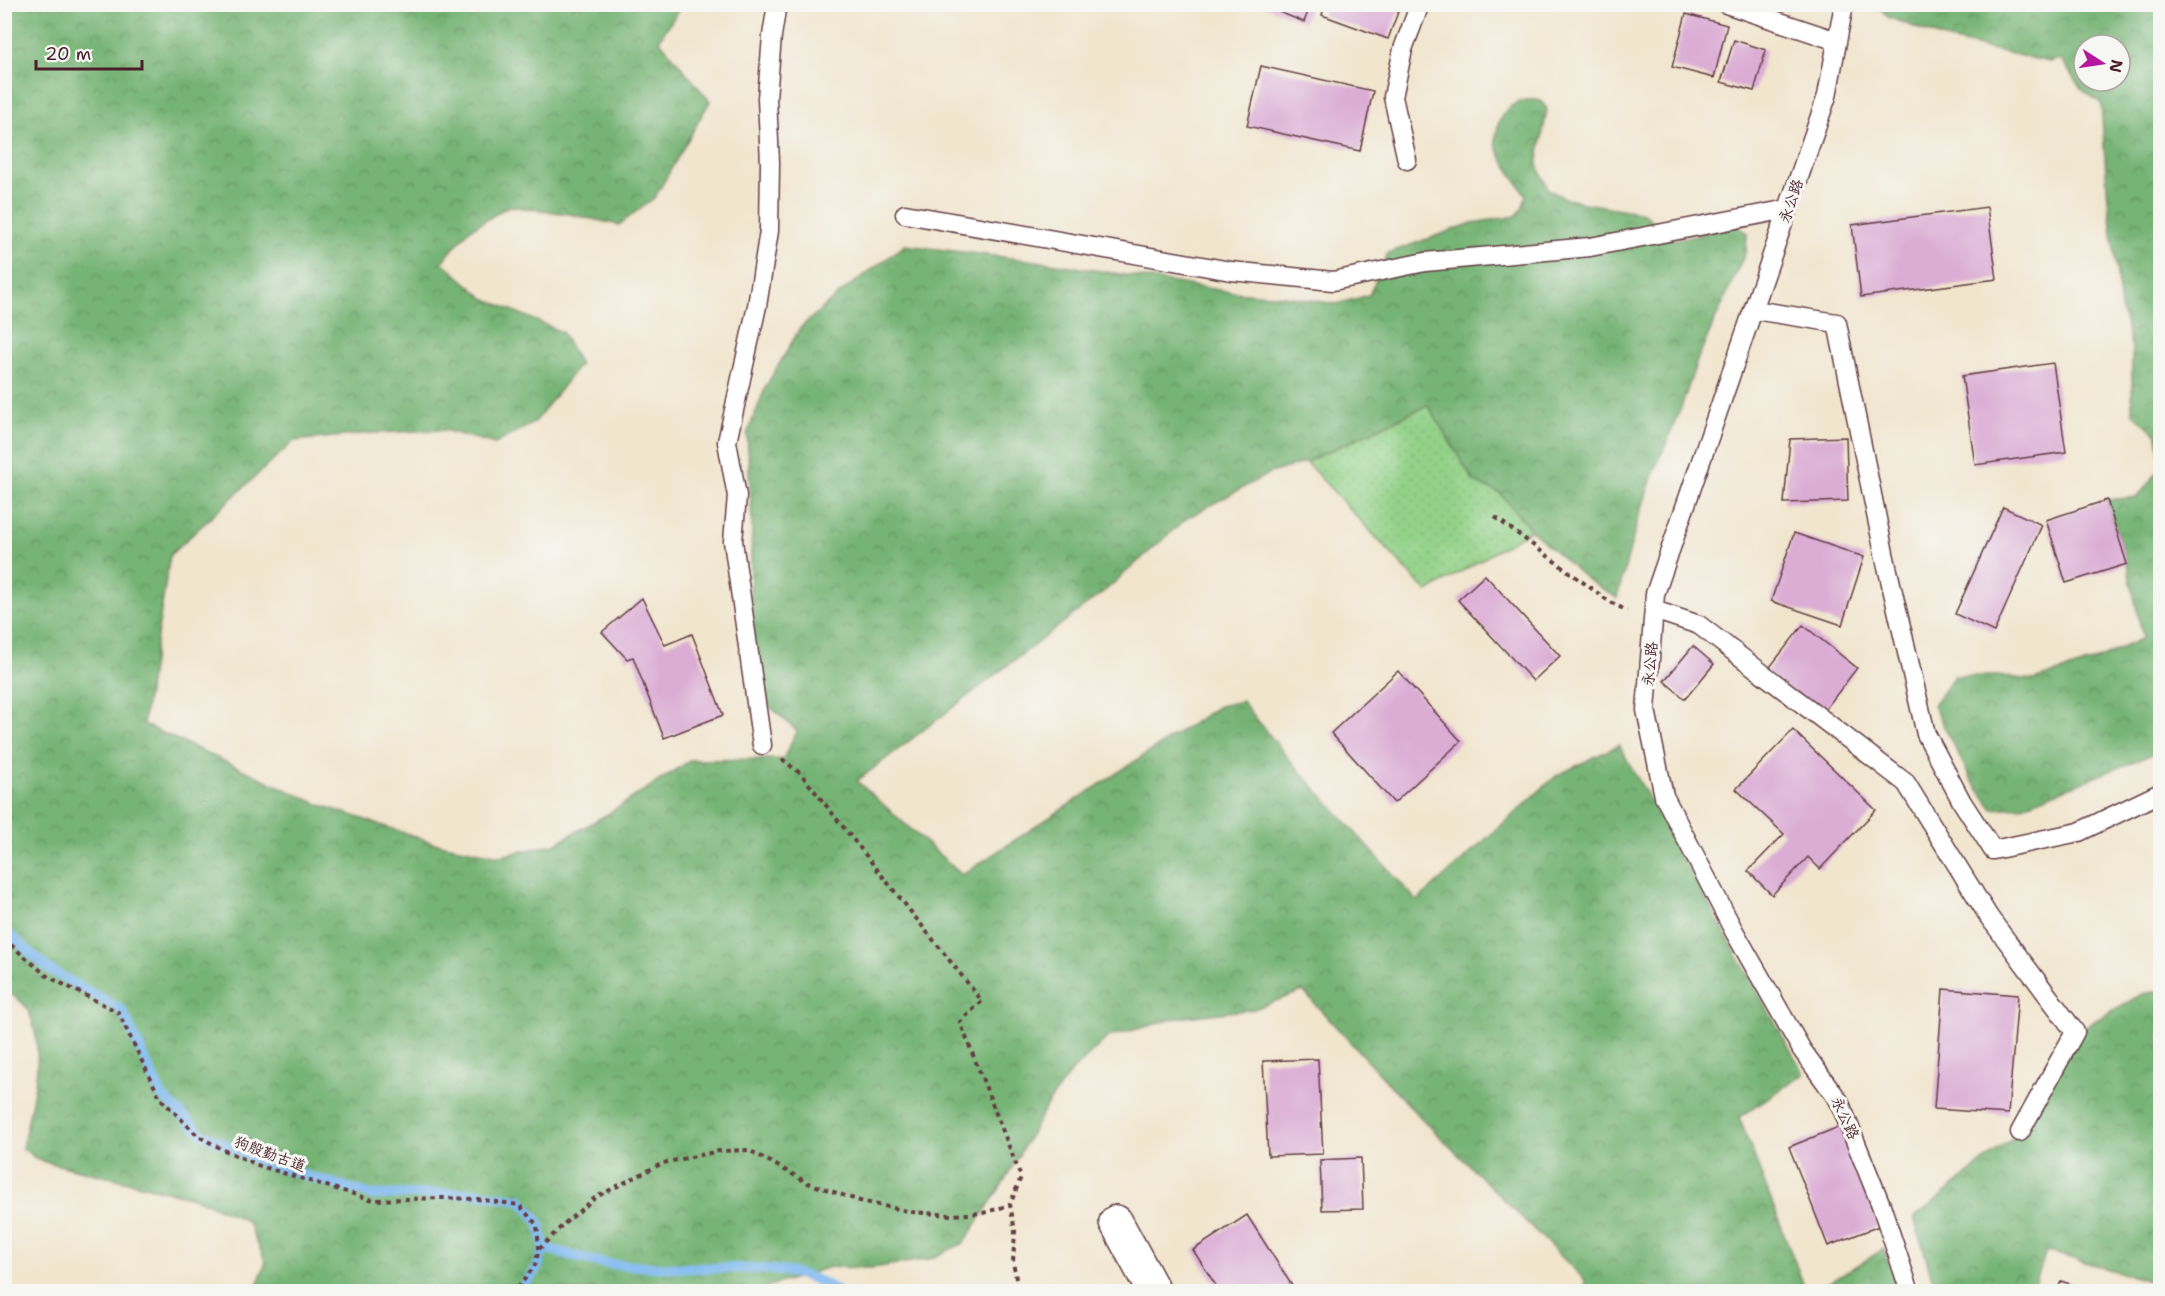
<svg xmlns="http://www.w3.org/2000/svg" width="2165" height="1296" viewBox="0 0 2165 1296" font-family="'Shantell Sans','LXGW WenKai TC',sans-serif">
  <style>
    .grass { fill: url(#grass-dots); stroke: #6e785a; stroke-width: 1.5 }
    .forest { fill: url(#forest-crowns); stroke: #606a50; stroke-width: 1.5; fill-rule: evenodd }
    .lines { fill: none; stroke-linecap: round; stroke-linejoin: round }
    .stream { stroke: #7eb8ef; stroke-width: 10 }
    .building { fill: #dbadd5 }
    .lane-casing { stroke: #633d43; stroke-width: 21 }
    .street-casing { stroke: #633d43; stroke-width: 36 }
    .path { stroke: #633d43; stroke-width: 4; stroke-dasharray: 4.5 4.5; stroke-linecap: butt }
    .lane { stroke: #fff; stroke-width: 18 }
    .street { stroke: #fff; stroke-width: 33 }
    .labels { text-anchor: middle; stroke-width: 6; stroke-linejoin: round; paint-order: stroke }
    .street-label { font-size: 15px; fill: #4a1f2b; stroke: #f6f6f2 }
  </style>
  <defs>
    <pattern id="grass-dots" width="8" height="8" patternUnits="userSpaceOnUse" patternTransform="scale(1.5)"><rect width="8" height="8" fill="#93d288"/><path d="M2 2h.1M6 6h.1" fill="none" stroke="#80b476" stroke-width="1.8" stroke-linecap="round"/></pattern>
    <pattern id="forest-crowns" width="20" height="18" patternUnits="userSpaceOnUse" patternTransform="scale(1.5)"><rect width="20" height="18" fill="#76b474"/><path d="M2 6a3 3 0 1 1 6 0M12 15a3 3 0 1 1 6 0" fill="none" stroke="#63925f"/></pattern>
  </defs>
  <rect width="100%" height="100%" fill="#f6f6f2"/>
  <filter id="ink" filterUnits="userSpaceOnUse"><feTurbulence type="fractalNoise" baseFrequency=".0167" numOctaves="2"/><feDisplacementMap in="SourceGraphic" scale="12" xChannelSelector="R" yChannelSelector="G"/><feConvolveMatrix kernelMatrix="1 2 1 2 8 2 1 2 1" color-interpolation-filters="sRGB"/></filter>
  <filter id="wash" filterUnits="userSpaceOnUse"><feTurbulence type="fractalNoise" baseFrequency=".008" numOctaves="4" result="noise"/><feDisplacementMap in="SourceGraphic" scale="24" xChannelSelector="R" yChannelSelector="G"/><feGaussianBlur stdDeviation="1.35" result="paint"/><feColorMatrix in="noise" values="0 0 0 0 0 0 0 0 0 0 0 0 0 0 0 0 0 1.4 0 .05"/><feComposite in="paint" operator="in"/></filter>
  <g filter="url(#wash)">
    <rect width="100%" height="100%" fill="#f1e5ce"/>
    <!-- grass -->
    <path class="grass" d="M 1428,405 L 1474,482 L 1500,493 L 1531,530 L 1427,592 L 1306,462 Z"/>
    <!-- forest -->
    <path class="forest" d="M 4,5 L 682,5 L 659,40 L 710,101 L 655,197 L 619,225 L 569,214 L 509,206 L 469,230 L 442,262 L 484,298 L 562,332 L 580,364 L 535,422 L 495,444 L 444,430 L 373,433 L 294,441 L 170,555 L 143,724 L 318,804 L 434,843 L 500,856 L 555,844 L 611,812 L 691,760 L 783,759 L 797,731 L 766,703 L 749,638 L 752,521 L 747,434 L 766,386 L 801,327 L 840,293 L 905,245 L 1044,262 L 1232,292 L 1284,296 L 1336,304 L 1369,295 L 1388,253 L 1472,223 L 1516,216 C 1523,209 1524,204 1526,195 C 1515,180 1503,163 1496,145 C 1495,141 1496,136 1497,131 C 1500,108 1519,96 1541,101 L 1547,109 L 1537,165 L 1549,190 L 1565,198 L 1584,203 L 1644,213 L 1671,240 L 1738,226 L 1747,233 L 1746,251 L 1698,358 L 1681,408 L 1652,477 L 1637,523 L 1617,598 L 1586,579 L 1531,530 L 1500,493 L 1474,482 L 1428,405 L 1306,462 L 1270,473 L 1187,518 L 1107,589 L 857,781 L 962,875 L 1219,706 L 1242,701 L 1288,758 L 1417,901 L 1556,776 L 1619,745 L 1804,1074 L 1739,1117 L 1806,1291 L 1585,1291 L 1585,1280 L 1412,1109 L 1303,991 L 1254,1009 L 1177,1018 L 1108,1037 L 1070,1073 L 1047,1105 L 1003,1183 L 964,1243 L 930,1259 L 872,1268 L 830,1267 L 754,1291 L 255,1291 L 266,1262 L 247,1221 L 198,1199 L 38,1160 L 22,1148 C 31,1104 48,1052 28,1010 C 25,1003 16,998 11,994 L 4,995 Z
      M 1877,5 L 2160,5 L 2160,458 L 2157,435 L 2132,412 L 2132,348 L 2121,308 L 2108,201 L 2101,103 L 2081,89 L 2061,59 L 2049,62 L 1949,40 L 1888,17 ZM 2084,45 L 2120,45 L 2120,81 L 2084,81 Z
      M 2160,468 L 2160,751 L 2020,807 L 1993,809 L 1971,779 L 1933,705 L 1954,676 L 2000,676 L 2034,680 L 2092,662 L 2143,638 L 2127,564 L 2107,500 L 2138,497 Z
      M 2160,991 L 2160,1284 L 2046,1251 L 2033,1291 L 1936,1291 L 1914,1218 L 2020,1132 L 2075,1032 L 2142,994 Z
      M 1884,1249 L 1899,1291 L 1816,1291 Z"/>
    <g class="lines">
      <!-- stream -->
      <path class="stream" d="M 4,930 L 50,970 L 122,1010 L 162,1096 L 201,1133 L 261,1162 L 372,1195 L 475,1193 L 521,1200 L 540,1224 L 544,1248 L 538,1267 L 519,1292
        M 544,1248 C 566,1253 589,1262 611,1264 C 636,1266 661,1268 685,1268 C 733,1269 798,1262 838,1292"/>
    </g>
    <g id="blocks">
      <!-- building -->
      <path class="building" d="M 1259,4 L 1311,4 L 1304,22 Z
        M 1325,4 L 1401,4 L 1388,39 L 1322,15 Z
        M 1686,14 L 1727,25 L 1714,78 L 1672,67 Z
        M 1734,40 L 1766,50 L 1754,91 L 1721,82 Z
        M 1261,66 L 1373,91 L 1360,151 L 1247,126 Z
        M 1987,207 L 1997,279 L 1861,297 L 1852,225 Z
        M 2053,363 L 2066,452 L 1975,465 L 1962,376 Z
        M 1846,437 L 1848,501 L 1784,503 L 1790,439 Z
        M 2107,500 L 2127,564 L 2066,583 L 2046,520 Z
        M 2003,507 L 2042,525 L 1994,632 L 1955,614 Z
        M 1794,533 L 1864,557 L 1842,625 L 1771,601 Z
        M 1485,575 L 1560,656 L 1533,681 L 1458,600 Z
        M 642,598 L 665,645 L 692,634 L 723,715 L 664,738 L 633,657 L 627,659 L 602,632 Z
        M 1803,625 L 1857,668 L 1821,715 L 1766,672 Z
        M 1693,646 L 1714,664 L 1685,699 L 1664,681 Z
        M 1398,671 L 1461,741 L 1394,803 L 1331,733 Z
        M 1793,730 L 1876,810 L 1820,869 L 1808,857 L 1772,895 L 1748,871 L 1784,834 L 1736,789 Z
        M 1943,989 L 2018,995 L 2008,1114 L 1934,1109 Z
        M 1318,1059 L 1323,1154 L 1268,1156 L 1263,1061 Z
        M 1841,1126 L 1879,1226 L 1828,1246 L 1789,1147 Z
        M 1361,1158 L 1363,1209 L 1322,1210 L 1320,1160 Z
        M 1247,1215 L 1296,1292 L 1220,1292 L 1193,1250 Z
        M 2061,1281 L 2092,1291 L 2092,1292 L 2057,1292 Z"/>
    </g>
  </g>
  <g filter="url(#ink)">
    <use href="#blocks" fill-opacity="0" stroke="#633d43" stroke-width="1.5"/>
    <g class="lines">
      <defs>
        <path id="lane" d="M 1726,4 L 1837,41
          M 1844,4 L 1827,96 L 1655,594 L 1646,710 L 1664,796 L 1734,931 L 1802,1050 L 1839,1101 L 1881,1205 L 1910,1292
          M 1407,160 L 1393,97 L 1403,49 L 1420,4
          M 905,214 L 1231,271 L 1333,281 L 1425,262 L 1590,247 L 1788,209
          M 1754,310 L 1837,323 L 1885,558 L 1926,734 L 1962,802 L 1993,850 L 2079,832 L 2160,793
          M 1654,610 L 1699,625 L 1906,783 L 1989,917 L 2075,1032 L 2020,1132
          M 762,745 L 733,541 L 737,496 L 727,442 L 757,306 L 769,231 L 770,163 L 767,98 L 772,36 L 777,4"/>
        <path id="street" d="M 1116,1222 L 1154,1292"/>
      </defs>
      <!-- lane casing -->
      <use href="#lane" class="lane-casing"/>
      <!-- street casing -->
      <use href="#street" class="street-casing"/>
      <!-- path -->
      <path class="path" d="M 1495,517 L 1607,600 L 1627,611
        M 782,759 L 801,774 L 982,1001 L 960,1022 L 1021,1177 L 1010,1205 L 1015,1231 L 1013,1262 L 1017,1284 L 1023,1292
        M 4,939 L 47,976 L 118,1012 L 160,1098 L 198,1136 L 224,1150 L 260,1166 L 373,1200 L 442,1198 L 477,1199 L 519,1205 L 537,1225 L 539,1249 L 535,1265 L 515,1292
        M 539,1249 L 565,1223 L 596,1197 L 663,1163 L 719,1151 L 749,1150 L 808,1183 L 860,1201 L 912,1212 L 951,1215 L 983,1213 L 1010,1205"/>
      <!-- lane -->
      <use href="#lane" class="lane"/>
      <!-- street -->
      <use href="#street" class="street"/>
    </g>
  </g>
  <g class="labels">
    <!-- street labels -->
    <g class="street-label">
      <text transform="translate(1791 201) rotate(-71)" y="5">永公路</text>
      <text transform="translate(1650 664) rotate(-85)" y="5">永公路</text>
      <text transform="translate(1845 1118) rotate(65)" y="5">永公路</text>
      <text transform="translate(270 1154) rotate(20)" y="5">狗殷勤古道</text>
    </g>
  </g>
  <!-- margin -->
  <rect width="2165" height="1296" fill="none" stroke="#f6f6f2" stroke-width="24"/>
  <!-- north arrow -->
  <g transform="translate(2102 63) rotate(102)"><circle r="28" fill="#f6f6f2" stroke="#b1a0a2" stroke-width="1.5"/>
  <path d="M0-4.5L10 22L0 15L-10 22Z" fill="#b5179e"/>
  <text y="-9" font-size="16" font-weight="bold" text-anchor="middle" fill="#4a1f2b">N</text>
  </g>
  <!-- scale -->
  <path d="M36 60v9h106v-9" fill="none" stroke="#4a1f2b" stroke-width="3"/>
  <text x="45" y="60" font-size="18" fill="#4a1f2b" stroke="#f6f6f2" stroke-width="4.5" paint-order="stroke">20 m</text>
</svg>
